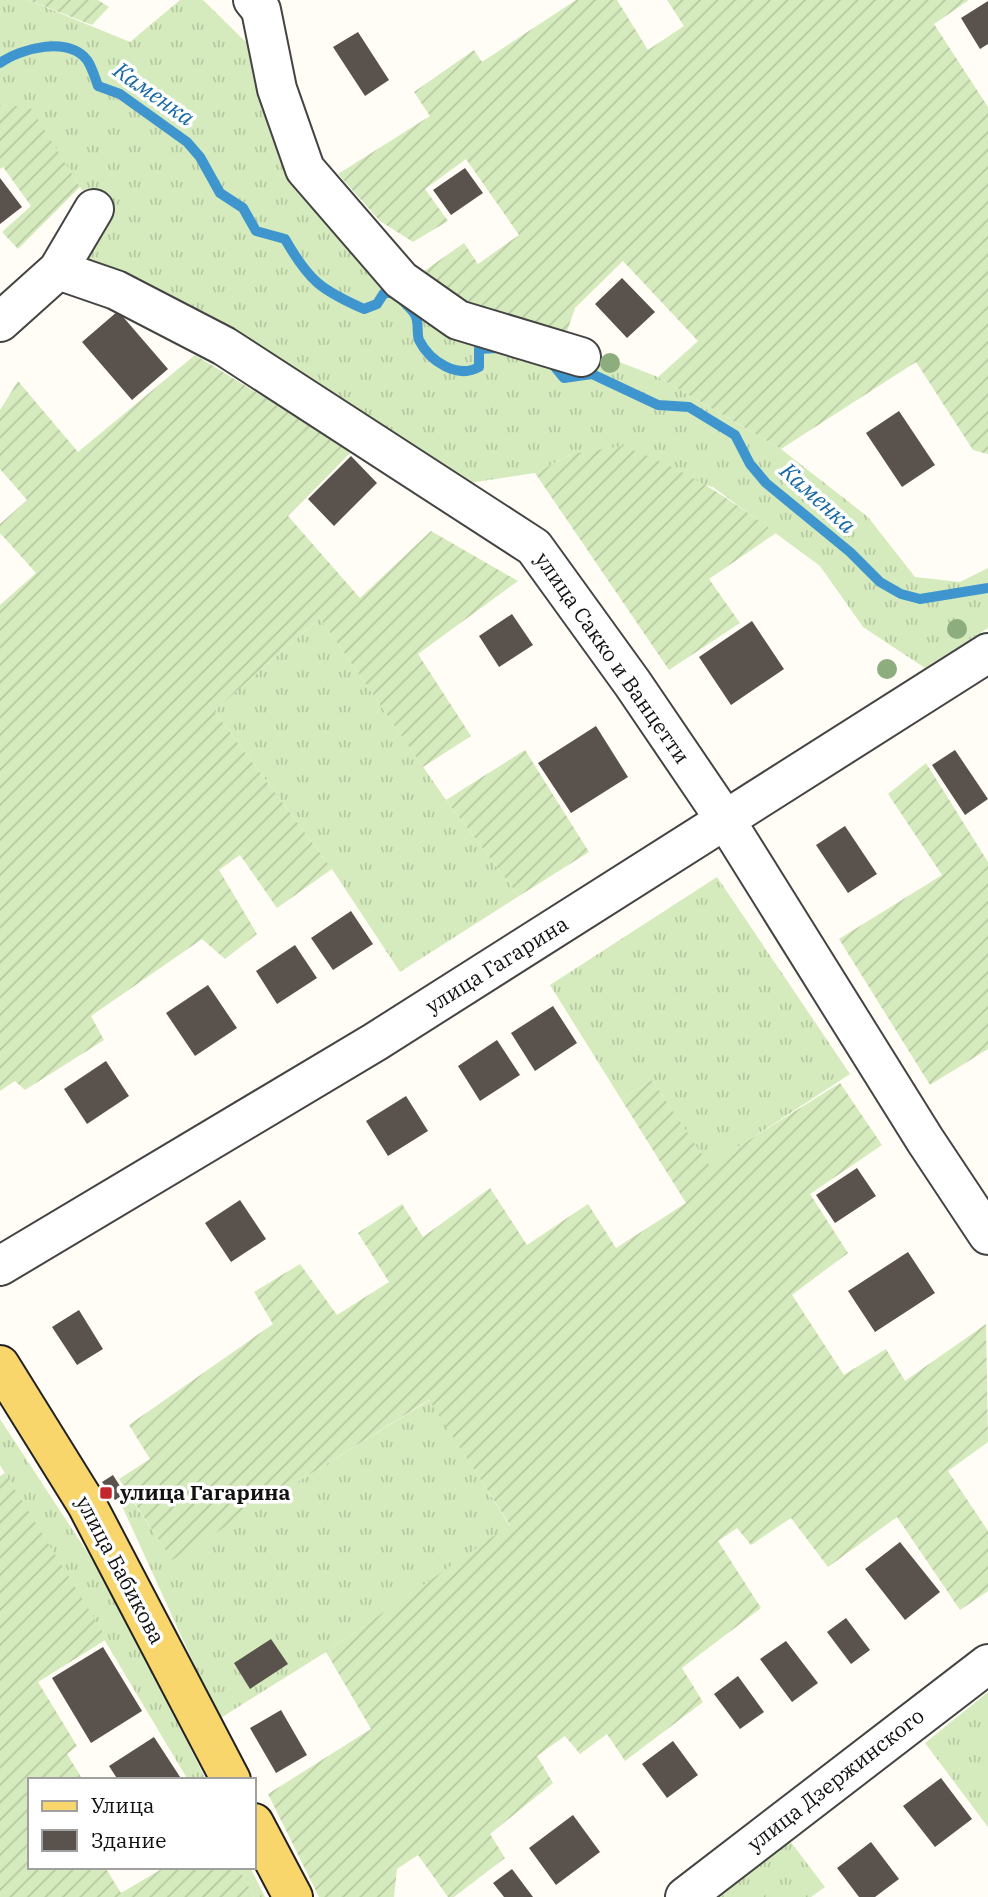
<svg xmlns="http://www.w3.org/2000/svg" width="988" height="1897" viewBox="0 0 988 1897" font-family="'IBM Plex Serif',serif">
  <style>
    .grass { fill: url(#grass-tufts) }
    .garden { fill: url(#garden-furrows) }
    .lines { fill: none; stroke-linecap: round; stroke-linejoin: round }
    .stream { stroke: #3f96cf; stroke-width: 10 }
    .building { fill: #5a524d }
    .minor-casing { stroke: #444; stroke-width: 42 }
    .tertiary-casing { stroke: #444; stroke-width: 42 }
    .primary-casing { stroke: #222; stroke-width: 42 }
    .minor { stroke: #fff; stroke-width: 38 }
    .tertiary { stroke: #fff; stroke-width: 38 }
    .primary { stroke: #f9d66b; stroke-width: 38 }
    .tree { fill: #8dad7f }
    .poi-dot { fill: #c4262e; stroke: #fff; stroke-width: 2.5 }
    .labels { text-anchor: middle; stroke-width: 7; stroke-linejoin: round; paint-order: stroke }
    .street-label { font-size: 21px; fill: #111; stroke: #fff }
    .poi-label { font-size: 21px; font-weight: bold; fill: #111; stroke: #fff; text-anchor: start }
    .water-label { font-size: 23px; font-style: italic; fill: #1768a6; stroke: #fff }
  </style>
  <defs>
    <pattern id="grass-tufts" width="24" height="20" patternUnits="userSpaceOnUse" patternTransform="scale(1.75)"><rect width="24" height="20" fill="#d5ebbd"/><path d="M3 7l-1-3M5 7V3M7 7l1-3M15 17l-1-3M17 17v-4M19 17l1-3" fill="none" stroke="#b6c8a1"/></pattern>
    <pattern id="garden-furrows" width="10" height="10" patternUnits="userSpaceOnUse" patternTransform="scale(1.75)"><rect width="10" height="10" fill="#d5ebbd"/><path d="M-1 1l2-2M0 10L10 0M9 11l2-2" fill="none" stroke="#b6c8a1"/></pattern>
  </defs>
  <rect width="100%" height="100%" fill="#fffdf5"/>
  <!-- grass -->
  <path class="grass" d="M 0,0 L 28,0 L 130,42 L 180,0 L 203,0 L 254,50 L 392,285 L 574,368 L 609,358 L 658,377 L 781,449 L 868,517 L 915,577 L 960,582 L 988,568 L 988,628 L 925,668 L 863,627 L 820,566 L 713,487 L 572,454 L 535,473 L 469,483 L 325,393 L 210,315 L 83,258 L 105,219 L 80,187 L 30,108 L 0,105 Z
    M 320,618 L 446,800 L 519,896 L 400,972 L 332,869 L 214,711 Z
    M 717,877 L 850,1074 L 709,1166 L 652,1080 L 621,1099 L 550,985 Z
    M 430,1400 L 510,1526 L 326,1652 L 219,1719 L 122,1506 L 132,1500 L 172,1559 Z
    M 0,1419 L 112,1590 L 206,1780 L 188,1780 L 0,1465 Z
    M 988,1692 L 988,1827 L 925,1743 Z
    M 790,1841 L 825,1887 L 811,1897 L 717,1897 Z
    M 238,1867 L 250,1867 L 265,1897 L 254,1897 Z"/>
  <!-- garden -->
  <path class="garden" d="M 28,0 L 98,0 L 109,7 L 92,25 Z
    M 576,0 L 617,0 L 648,50 L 684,26 L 667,0 L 969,0 L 934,24 L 988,107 L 988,454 L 973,450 L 916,362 L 781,449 L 658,377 L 698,341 L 623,261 L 575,308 L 564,340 L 459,305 L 420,274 L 464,243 L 478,264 L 519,235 L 466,159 L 425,189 L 448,221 L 413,242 L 380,221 L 338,174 L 430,116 L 414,92 L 474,50 L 482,62 Z
    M 0,105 L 30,107 L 80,187 L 18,249 L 2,232 L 31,206 L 3,167 L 0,169 Z
    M 195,355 L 352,451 L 288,516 L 360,598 L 431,531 L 518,581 L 418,654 L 471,736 L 423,767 L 320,618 L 214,711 L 332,869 L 277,908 L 240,855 L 219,870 L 257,934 L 225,959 L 202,939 L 91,1016 L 104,1040 L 25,1090 L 15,1081 L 0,1091 L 0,605 L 36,573 L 0,533 L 0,524 L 27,500 L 0,469 L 0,410 L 18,381 L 78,452 Z
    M 622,446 C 684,469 723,494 776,533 L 709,579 L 740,623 L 669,670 L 535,473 L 572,454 Z
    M 525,750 L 589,852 L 519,896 L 446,800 Z
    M 926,763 L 988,862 L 988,1049 L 930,1085 L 839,939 L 942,875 L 888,794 Z
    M 652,1080 L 709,1165 L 840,1083 L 882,1145 L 810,1194 L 848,1253 L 792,1295 L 844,1375 L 886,1349 L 905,1381 L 986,1324 L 988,1442 L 948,1471 L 988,1531 L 988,1591 L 960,1610 L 897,1517 L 828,1567 L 791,1518 L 751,1545 L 737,1528 L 718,1541 L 761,1608 L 682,1668 L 703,1702 L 625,1761 L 607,1734 L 580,1754 L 565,1736 L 537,1756 L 553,1783 L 490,1834 L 505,1858 L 454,1897 L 448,1897 L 418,1855 L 397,1869 L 394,1897 L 319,1897 L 268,1794 L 371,1729 L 326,1652 L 510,1525 L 429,1400 L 172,1560 L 119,1479 L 150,1459 L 129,1425 L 273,1324 L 254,1292 L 300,1264 L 337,1315 L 389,1282 L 358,1233 L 402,1204 L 423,1237 L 490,1188 L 527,1245 L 588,1204 L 616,1248 L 686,1203 L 621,1099 Z
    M 5,1473 L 107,1639 L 38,1682 L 77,1746 L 67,1754 L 83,1780 L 30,1780 L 30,1867 L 105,1867 L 121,1893 L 165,1867 L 238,1867 L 254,1897 L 0,1897 L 0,1476 Z"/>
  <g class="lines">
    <!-- stream -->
    <path class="stream" d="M 0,63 C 21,48 68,36 87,60 C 92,67 95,78 98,86 L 120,94 L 187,142 L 200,157 L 220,193 L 243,208 L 256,231 L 285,239 C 309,281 321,290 364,309 L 377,304 L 384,293 L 395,293 C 401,299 409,306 414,313 C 420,321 416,332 419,340 C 430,362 458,379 479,367 L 479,349 L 497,348
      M 550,361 L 564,378 L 592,374 L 658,405 L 689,407 L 735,435 L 750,464 L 766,483 L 850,552 L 880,582 L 901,594 L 920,599 L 988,588"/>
  </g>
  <!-- building -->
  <path class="building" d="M 988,1 L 988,44 L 980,49 L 961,18 Z
    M 358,32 L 389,80 L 365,96 L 333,47 Z
    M 465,168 L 483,193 L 451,215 L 433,190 Z
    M 0,178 L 22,207 L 0,224 Z
    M 622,278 L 655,312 L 627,338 L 595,304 Z
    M 118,311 L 168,369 L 132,400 L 82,342 Z
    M 899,411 L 935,465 L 902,487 L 866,433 Z
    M 351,456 L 377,483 L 334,526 L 308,499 Z
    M 512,614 L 533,645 L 499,667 L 479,636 Z
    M 752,621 L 784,669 L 731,705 L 699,657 Z
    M 596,726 L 628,777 L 571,813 L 538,763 Z
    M 955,750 L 988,799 L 965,815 L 932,765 Z
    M 845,826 L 877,874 L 848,893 L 816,845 Z
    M 351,911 L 373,944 L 333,970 L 311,938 Z
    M 295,945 L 317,978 L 277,1004 L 256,971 Z
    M 208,985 L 237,1028 L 195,1056 L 166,1013 Z
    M 553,1006 L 577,1043 L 535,1071 L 511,1033 Z
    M 497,1040 L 520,1075 L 480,1101 L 458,1066 Z
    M 106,1061 L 129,1096 L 87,1124 L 64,1089 Z
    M 406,1096 L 428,1131 L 388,1156 L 366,1121 Z
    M 857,1168 L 876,1196 L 835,1223 L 816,1195 Z
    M 240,1200 L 266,1239 L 231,1262 L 205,1223 Z
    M 908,1252 L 935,1293 L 875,1332 L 848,1291 Z
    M 79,1310 L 103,1349 L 77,1365 L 52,1327 Z
    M 113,1475 L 125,1494 L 115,1500 L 102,1482 Z
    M 900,1542 L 940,1592 L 905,1620 L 865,1569 Z
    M 846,1618 L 870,1650 L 851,1664 L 827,1632 Z
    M 271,1639 L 288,1664 L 250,1689 L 234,1663 Z
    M 786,1641 L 818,1683 L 792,1702 L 760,1659 Z
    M 103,1647 L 142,1711 L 91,1743 L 52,1678 Z
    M 738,1676 L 764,1712 L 740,1729 L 714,1694 Z
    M 281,1710 L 307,1755 L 276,1773 L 250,1728 Z
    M 154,1737 L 182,1780 L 118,1780 L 109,1766 Z
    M 673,1741 L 698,1775 L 667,1798 L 642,1764 Z
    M 941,1778 L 972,1819 L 935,1847 L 903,1806 Z
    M 573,1815 L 600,1852 L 556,1885 L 529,1848 Z
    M 871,1842 L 899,1879 L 875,1897 L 859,1897 L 837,1868 Z
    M 512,1869 L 533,1897 L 504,1897 L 493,1883 Z"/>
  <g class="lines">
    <defs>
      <path id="minor" d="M 253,0 L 261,10 L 277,89 L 305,169 L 401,280 L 458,320 L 581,357
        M 58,270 L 116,290 L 224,346 L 534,547 L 633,684 L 726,821 L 925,1140 L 988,1235
        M 0,322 L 58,270 L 94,209
        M 685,1897 L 988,1664"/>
      <path id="tertiary" d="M 0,1266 L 375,1042 L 988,653"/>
      <path id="primary" d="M 0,1365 L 87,1505 L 231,1780
        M 254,1823 L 293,1897"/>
    </defs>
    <!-- minor casing -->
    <use href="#minor" class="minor-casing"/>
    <!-- tertiary casing -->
    <use href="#tertiary" class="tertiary-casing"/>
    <!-- primary casing -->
    <use href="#primary" class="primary-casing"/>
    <!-- minor -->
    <use href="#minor" class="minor"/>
    <!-- tertiary -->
    <use href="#tertiary" class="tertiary"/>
    <!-- primary -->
    <use href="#primary" class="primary"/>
  </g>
  <!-- trees -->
  <g class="tree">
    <circle cx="610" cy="363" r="10"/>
    <circle cx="957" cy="629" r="10"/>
    <circle cx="887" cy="669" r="10"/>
  </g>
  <!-- markers -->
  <rect class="poi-dot" x="99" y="1486" width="14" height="14" rx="3.5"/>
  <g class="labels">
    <!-- street labels -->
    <g class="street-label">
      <text transform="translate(612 658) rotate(55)" y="7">улица Сакко и Ванцетти</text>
      <text transform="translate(497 965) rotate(-32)" y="7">улица Гагарина</text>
      <text transform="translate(120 1570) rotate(62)" y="7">улица Бабикова</text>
      <text transform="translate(836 1780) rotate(-38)" y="7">улица Дзержинского</text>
    </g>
    <!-- poi labels -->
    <g class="poi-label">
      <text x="120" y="1500">улица Гагарина</text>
    </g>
    <!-- water labels -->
    <g class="water-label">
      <text transform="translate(154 94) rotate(35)" y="8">Каменка</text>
      <text transform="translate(818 498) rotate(42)" y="8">Каменка</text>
    </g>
  </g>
  <!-- legend -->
  <rect x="28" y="1778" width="228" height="91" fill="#ffffff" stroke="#a0a0a0" stroke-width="2"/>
  <rect x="42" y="1801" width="35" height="10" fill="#f9d66b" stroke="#a0a0a0" stroke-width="2"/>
  <text x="91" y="1813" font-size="21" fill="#111111">Улица</text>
  <rect x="42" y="1830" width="35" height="21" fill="#5a524d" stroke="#a0a0a0" stroke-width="2"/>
  <text x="91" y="1848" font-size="21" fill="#111111">Здание</text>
</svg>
